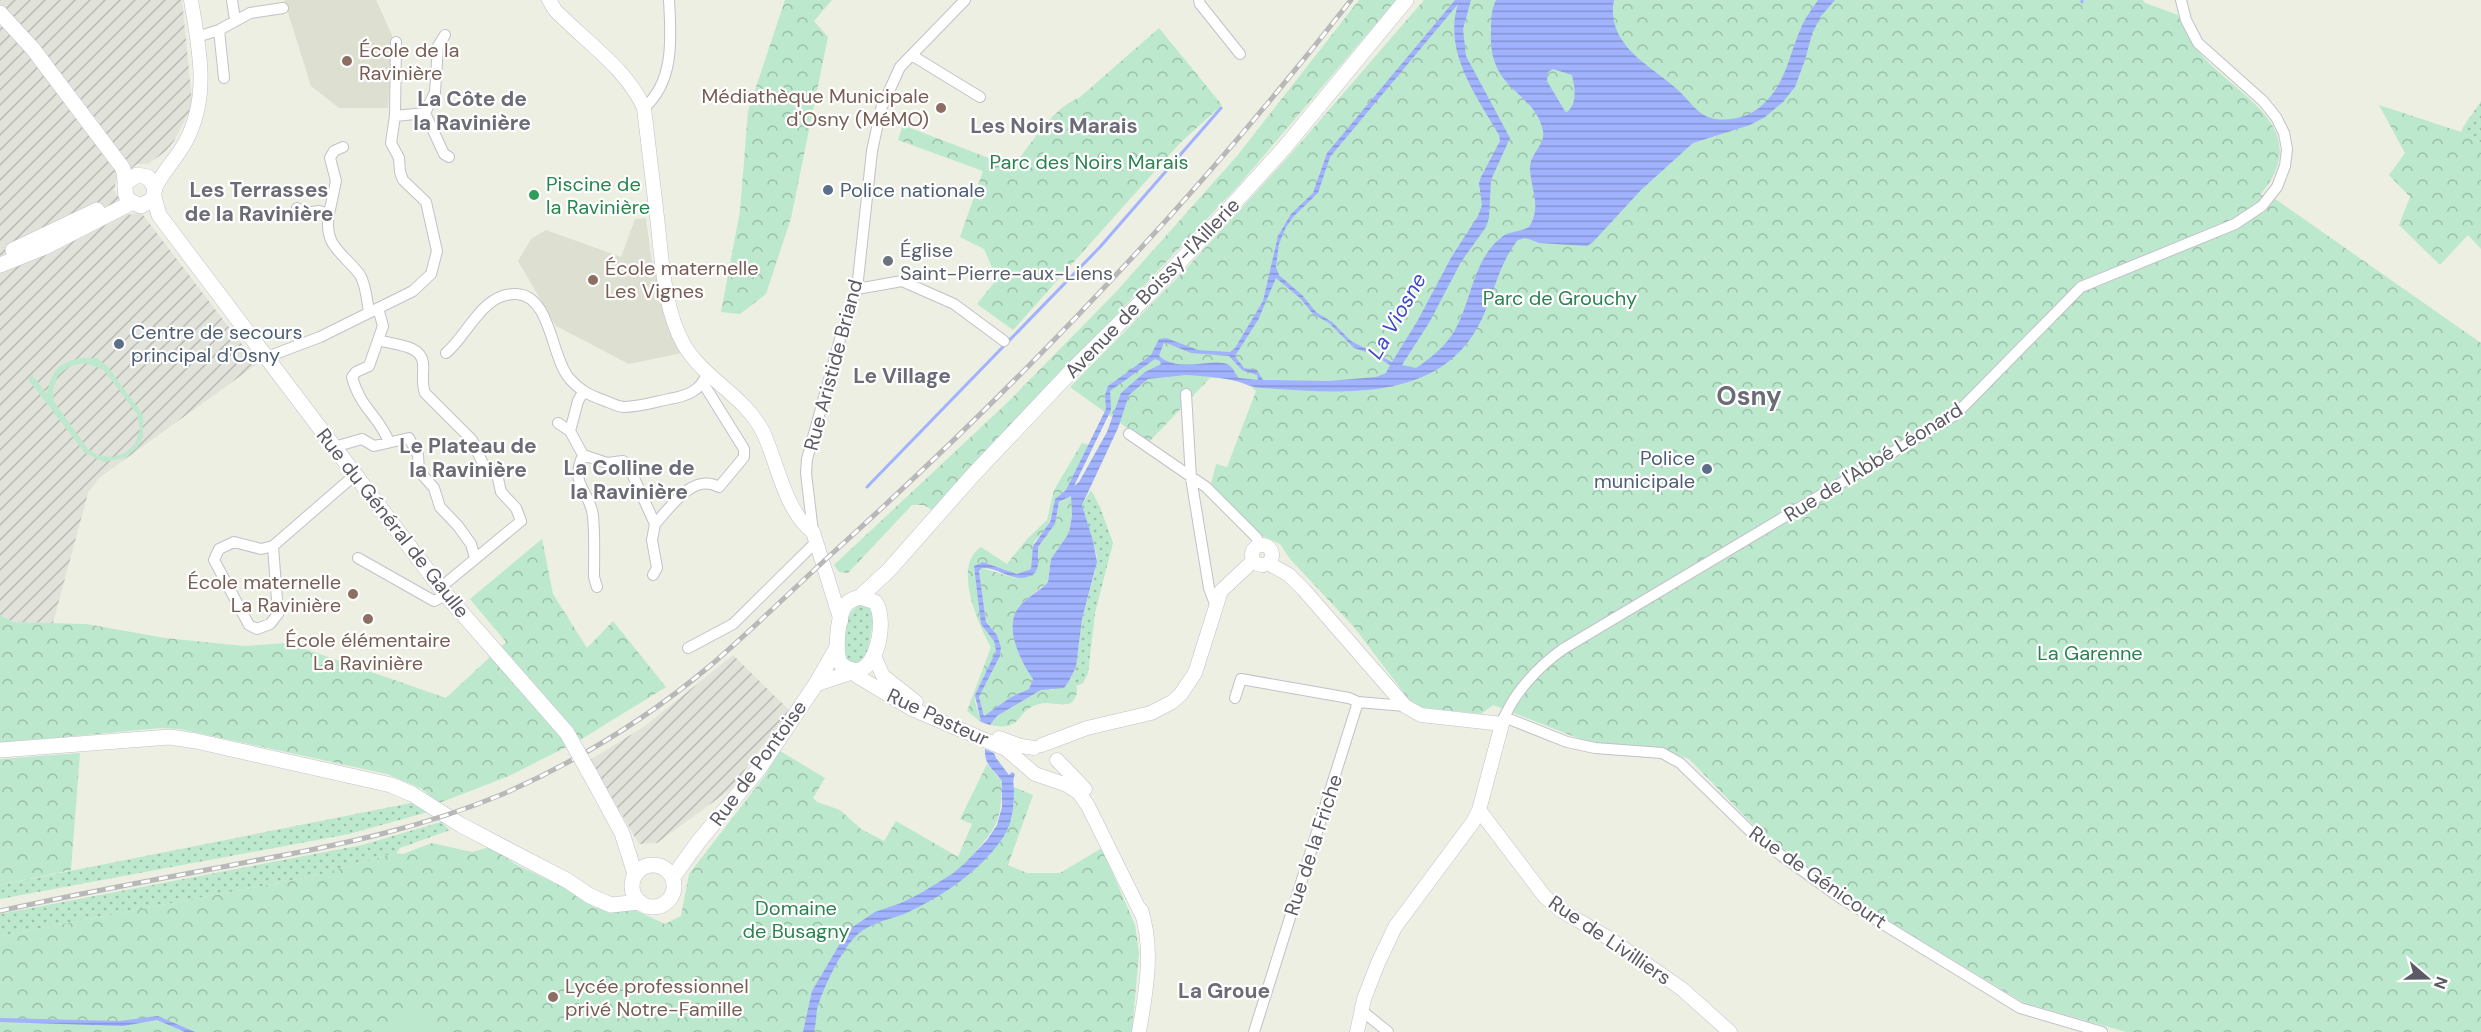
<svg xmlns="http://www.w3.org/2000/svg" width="2481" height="1032" viewBox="0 0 2481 1032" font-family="'DM Sans',sans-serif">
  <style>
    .industrial { fill: url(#industrial-furrows) }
    .education { fill: #dddfd1 }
    .grass { fill: url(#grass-dots) }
    .forest { fill: url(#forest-crowns) }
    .pitch { fill: #bce8cd; fill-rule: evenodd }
    .water { fill: url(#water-rules); fill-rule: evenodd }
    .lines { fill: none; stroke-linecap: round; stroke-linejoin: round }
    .stream { stroke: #a1b2ff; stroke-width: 3 }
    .minor-casing { stroke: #c1c1ca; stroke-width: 12 }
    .tertiary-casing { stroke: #c1c1ca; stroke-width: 15 }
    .secondary-casing { stroke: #c2c2cc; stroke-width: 16 }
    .minor { stroke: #fff; stroke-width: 10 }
    .tertiary { stroke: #fff; stroke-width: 14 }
    .secondary { stroke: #fff; stroke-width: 15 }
    .rail-casing { stroke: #b8b8b9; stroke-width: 5 }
    .rail { stroke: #fff; stroke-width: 3; stroke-dasharray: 9; stroke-linecap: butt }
    .secondary-bridge-casing { stroke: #c2c2cc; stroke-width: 16; stroke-linecap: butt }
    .secondary-bridge { stroke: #fff; stroke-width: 15 }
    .education-dot { fill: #8d6e63; stroke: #fff; stroke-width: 2 }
    .service-dot { fill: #5c6f8a; stroke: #fff; stroke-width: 2 }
    .leisure-dot { fill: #2e9e5b; stroke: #fff; stroke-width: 2 }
    .worship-dot { fill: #6b7280; stroke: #fff; stroke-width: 2 }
    .labels { text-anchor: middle; stroke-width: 4.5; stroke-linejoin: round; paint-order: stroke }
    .education-label { font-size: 20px; fill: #785e54; stroke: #fff; text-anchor: start }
    .park-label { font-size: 20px; fill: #2d8251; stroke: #fff }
    .leisure-label { font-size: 20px; fill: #27864d; stroke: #fff; text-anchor: start }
    .service-label { font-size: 20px; fill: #4e5e75; stroke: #fff; text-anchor: start }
    .worship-label { font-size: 20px; fill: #5b616d; stroke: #fff; text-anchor: start }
    .street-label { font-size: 20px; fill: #5a5b64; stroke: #fff }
    .neighbourhood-label { font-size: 21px; font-weight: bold; fill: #6b6c76; stroke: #fff }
    .water-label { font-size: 21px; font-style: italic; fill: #3a49cc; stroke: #fff }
    .district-label { font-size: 26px; font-weight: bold; fill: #6b6c76; stroke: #fff }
  </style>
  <defs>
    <pattern id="industrial-furrows" width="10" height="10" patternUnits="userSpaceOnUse" patternTransform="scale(1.5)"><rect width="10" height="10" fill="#e1e2da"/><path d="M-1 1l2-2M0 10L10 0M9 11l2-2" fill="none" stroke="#b9bab4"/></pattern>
    <pattern id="grass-dots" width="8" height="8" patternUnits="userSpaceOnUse" patternTransform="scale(1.5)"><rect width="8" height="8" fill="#bce8cd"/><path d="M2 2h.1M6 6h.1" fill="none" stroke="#9cbfaa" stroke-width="1.8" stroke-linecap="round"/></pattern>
    <pattern id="forest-crowns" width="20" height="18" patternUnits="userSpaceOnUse" patternTransform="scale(1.5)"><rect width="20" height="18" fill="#bce8cd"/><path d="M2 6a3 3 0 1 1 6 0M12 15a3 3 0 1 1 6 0" fill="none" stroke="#9cbfaa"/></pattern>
    <pattern id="water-rules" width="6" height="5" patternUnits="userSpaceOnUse" patternTransform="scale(1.5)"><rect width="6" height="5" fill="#a1b2ff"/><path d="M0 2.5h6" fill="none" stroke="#8694d2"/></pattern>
  </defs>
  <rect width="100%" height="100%" fill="#ecefe2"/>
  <!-- industrial -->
  <path class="industrial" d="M 0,0 L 182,0 L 192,101 L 189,112 L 174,141 L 166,151 L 148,164 L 137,164 L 116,181 L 114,190 L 130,215 L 140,211 L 257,364 L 99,478 L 88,493 L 53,623 L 13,622 L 0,615 Z
    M 733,655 L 789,710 L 731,789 L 657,843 L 639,844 L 590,760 L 645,726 Z"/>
  <!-- education -->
  <path class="education" d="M 284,0 L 376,0 L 392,35 L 388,108 L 339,108 L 311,86 Z
    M 646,218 L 651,256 L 662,298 L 682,353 L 629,364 L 556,326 L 518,261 L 531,239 L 546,230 L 621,257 L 635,219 Z"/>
  <!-- grass -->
  <path class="grass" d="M 2481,101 L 2481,143 L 2461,132 C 2466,120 2475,112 2481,101 Z
    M 1091,490 L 1100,507 L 1113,543 L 1095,613 L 1088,673 L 1083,683 L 1077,686 L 1071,678 L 1076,667 L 1082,619 L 1095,572 L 1097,556 L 1082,505 Z
    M 863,604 L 869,607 L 874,617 L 867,655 L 861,662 L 854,663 L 846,659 C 841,644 844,607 863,604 Z
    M 416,802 L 428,812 L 349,834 L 0,899 L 0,885 Z
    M 441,822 L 450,830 L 400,848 L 396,853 L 314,876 L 0,936 L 0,914 L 362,845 Z"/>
  <!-- forest -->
  <path class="forest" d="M 785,0 L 832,0 L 814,21 L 828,37 L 791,218 L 766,294 L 740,314 L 721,312 L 740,211 L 748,111 Z
    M 1359,0 L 1396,0 L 1238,186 L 932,510 L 924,505 L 912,505 L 848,573 L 839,572 L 834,565 L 1009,401 L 1115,293 L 1237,156 Z
    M 1424,0 L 2143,0 L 2145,3 L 2178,15 C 2186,32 2194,48 2208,62 C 2247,101 2313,132 2260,195 L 2271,196 L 2481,343 L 2481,1032 L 2126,1032 L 2024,1003 L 1849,897 L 1768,840 L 1689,759 L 1657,748 L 1593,744 L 1493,705 L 1481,714 L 1418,707 L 1410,701 L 1354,627 L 1290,559 L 1280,544 L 1259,534 L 1211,484 L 1216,464 L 1227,467 L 1256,391 C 1245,379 1226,379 1210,378 L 1148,443 L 1070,387 L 1183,272 L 1290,155 Z
    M 1159,28 L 1222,105 L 1180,143 L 1013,330 L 977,304 L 997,279 L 984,249 L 960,237 L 983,171 L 898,140 L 903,125 L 1004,164 L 1003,167 L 1011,170 C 1027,149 1054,106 1079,98 Z
    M 2379,105 L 2461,132 L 2481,143 L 2481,249 L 2468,235 L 2440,265 L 2399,225 L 2410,197 L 2389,175 L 2405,153 Z
    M 1082,443 L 1089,445 L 1066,490 L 1055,499 L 1048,526 L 1034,542 L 1031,569 L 1017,574 L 987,563 L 974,568 L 980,604 L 981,620 L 983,626 L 994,641 L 996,651 L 978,689 L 975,701 L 981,722 L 967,711 L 991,647 C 978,624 952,565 981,547 L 1007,564 L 1027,539 L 1047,520 L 1054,490 Z
    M 1071,496 L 1072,516 L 1069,533 L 1051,559 L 1048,582 L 1022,603 C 1017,638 1012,649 1033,679 L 1029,689 L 1011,697 L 984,716 L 979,697 L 1000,656 L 1001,647 L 997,635 L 986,622 L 979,571 L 982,568 L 1015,578 L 1038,566 L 1038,547 L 1055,524 L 1059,503 Z
    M 542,539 L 553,594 L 587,648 L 613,621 L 666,687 L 580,740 L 509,776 L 439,803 L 422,789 L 387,774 L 180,729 L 161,728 L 0,743 L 0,615 L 13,622 L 86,624 L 165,638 L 244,646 L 288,643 L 446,698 L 506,642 L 470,599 Z
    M 1071,678 C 1079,686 1079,695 1071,703 C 1060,707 1050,701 1039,704 C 1015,710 1024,732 990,725 L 997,716 L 1041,690 L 1046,688 L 1052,690 L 1069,681 Z
    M 780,751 L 825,778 L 813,798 L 817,802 L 840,810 L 861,829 L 884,841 L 896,821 L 958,857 L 972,824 L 960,819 L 987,764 L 1002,781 C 1002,826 994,829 967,862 L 1008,828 L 1014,802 L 1014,787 L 1033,795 L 1008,865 L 1027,873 L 1060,873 L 1102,848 L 1135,925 L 1139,953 L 1132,1032 L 0,1032 L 0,936 L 314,876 L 396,853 L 403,854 L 432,843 L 472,852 L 490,847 L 515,864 L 563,887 L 594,907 L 615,911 L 635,910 L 665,924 L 681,916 L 689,874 L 764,777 Z
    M 80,753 L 71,870 L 0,885 L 0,759 Z"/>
  <!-- pitch -->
  <path class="pitch" d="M 80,358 L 97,358 L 108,367 L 143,415 L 143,437 L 137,448 L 124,458 L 104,462 L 85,453 L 28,379 L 32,375 L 47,394 C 51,372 58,363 80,358 ZM 85,363 L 104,370 L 137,414 L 140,429 L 135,444 L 125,453 L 113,457 L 97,455 L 88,449 L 54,402 L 53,389 L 58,375 L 70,366 Z
    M 417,1010 L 424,1011 L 437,1032 L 382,1032 Z"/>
  <!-- water -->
  <path class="water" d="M 1455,0 L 1471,0 L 1463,29 L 1466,56 L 1510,138 L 1491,180 L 1489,218 L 1486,227 L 1461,262 L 1429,323 L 1402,365 L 1416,368 C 1431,358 1446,346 1455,330 C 1472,300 1473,258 1503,236 C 1511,231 1521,232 1529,227 C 1542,207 1531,190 1530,169 C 1529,154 1546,145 1543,131 C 1535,90 1488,92 1491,32 C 1491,21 1491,10 1496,0 L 1614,0 C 1611,14 1614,28 1622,40 C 1636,62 1665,76 1683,95 C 1691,103 1699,115 1711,118 C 1727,122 1746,118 1759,108 C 1786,86 1788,57 1801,28 C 1805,18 1812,9 1818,0 L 1835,0 L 1821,16 L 1812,34 L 1805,60 L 1795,87 L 1783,102 L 1765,117 L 1750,125 L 1693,143 L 1641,190 L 1593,242 L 1587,246 L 1539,243 L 1526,238 L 1518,240 C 1494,269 1492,312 1468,342 C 1421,403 1330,392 1262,388 C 1252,388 1242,382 1232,380 C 1217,377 1201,376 1186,375 L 1148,379 L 1129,395 L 1118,428 L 1082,505 L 1093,541 L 1097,562 L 1082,619 L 1076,667 L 1069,681 L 1064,688 L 1041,690 L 997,716 L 990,725 L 981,722 L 975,695 L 996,651 L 994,641 L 981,624 L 974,566 L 983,562 L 1017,574 L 1031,569 L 1033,546 L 1050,522 L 1055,499 L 1066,490 L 1106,409 L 1105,395 L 1108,386 L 1151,355 L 1159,339 L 1166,338 L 1198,350 L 1230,352 L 1235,348 L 1263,301 L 1278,236 L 1291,214 L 1313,193 L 1327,153 ZM 1458,4 C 1443,52 1476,95 1499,135 L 1500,141 L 1481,177 L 1479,183 L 1482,205 L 1478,216 L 1452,256 L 1418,320 L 1392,362 L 1351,341 L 1332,322 L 1316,312 L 1303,296 L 1279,275 L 1276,267 L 1279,244 L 1286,227 L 1294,216 L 1318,193 L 1330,157 ZM 1553,69 L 1572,75 C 1575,89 1578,103 1566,113 L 1547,81 L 1548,72 ZM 1276,278 L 1300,298 L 1313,314 L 1329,323 L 1354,348 L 1372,354 L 1390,365 L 1386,373 L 1376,377 L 1329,381 L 1263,380 L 1257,370 L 1244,368 L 1235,356 L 1258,320 ZM 1164,342 L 1191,353 L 1229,356 L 1242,370 L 1257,375 L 1258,380 L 1239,378 C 1235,374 1234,369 1230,366 C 1218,355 1181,375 1159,356 ZM 1155,359 L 1160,361 L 1161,364 L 1145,372 L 1121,393 L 1107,432 L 1079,482 L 1074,486 L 1111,410 L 1110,391 ZM 1071,496 L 1072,516 L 1069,533 L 1051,559 L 1048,582 C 1040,591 1028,596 1020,606 C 1002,625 1021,662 1033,679 L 1029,689 L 1011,697 L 984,716 L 979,697 L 1000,656 L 1001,647 L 997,635 L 986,622 L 979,571 L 982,568 C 1001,567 1016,587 1035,573 L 1038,566 L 1038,547 L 1055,524 L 1059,502 Z
    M 985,749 L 994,753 L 996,758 L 1009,775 L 1012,772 L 1015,774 C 1012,781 1014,785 1014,792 C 1014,806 1012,824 1004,836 C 981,871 942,897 904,914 C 889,920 872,922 858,934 C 842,948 823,988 817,1009 C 816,1017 816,1025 814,1032 L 803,1032 L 812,991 L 848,930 L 875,912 L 901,903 L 921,893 L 952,874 L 964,864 L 987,840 L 997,825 L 1002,807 L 1002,781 C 994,769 984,766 985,749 Z
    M 158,1016 L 195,1032 L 185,1032 L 157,1020 L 123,1026 L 0,1022 L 0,1018 L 119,1021 Z"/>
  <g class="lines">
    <!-- stream -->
    <path class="stream" d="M 2082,2 L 2082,0
      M 867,487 L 1100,247 L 1221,108"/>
    <defs>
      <path id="minor" d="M 232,0 L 235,20
        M 1199,0 L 1200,4 L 1240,54
        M 219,30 L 224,78
        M 445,35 L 438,46 L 435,92 L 425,113 L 444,154 L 449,157
        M 197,37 L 219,30 L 250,13 L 283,8
        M 913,56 L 980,97
        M 644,108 C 675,81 671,37 669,0
        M 395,116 L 425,113
        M 297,208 L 305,213 L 319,211 L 329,214 C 323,247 344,253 360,275 C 366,285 367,301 369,312
        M 329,214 L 336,181 L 330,158 L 334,151 L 343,147
        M 857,289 L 902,281 L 954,304 L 1004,341
        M 378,308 L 383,326 L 369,366 L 356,372 L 352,377 C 360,408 379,416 389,442
        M 378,340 C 393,345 421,344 423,363 C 424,374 421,382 425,393 L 472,440 L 483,464 L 497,474 L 501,492 L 516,508 L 521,521 L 440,588
        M 446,353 C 468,335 482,293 516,294 C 551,295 551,357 569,378 C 579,390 589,395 603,400 C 609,402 618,407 624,407 C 639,407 655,402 669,399 C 687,396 701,391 707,373
        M 267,357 L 320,337 L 413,291 L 431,274 L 437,251 L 426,202 L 403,180 L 400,172 L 399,158 L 391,143 L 395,116 L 396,42
        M 1186,394 L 1191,478 L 1209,588 L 1215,604
        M 558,423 L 570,431 L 583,455 L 607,463 L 623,461 L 629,467 L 655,524 C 670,508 693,472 719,487 L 744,457 L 744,449 L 703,383
        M 570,431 L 578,401 L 583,392
        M 1129,434 L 1206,487 L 1256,537 L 1261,545
        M 334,447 L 362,439 L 374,446 L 409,438 L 418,455 L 419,471 L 434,488 L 440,507 L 458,526 L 471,544 L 475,558
        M 583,455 C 569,486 590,490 593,516 C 595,536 594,557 594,577 L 597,587
        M 813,532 L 806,473 L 807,459 L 844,325 L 857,289 L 872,151 L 881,109 L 900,67 L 965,0
        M 273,546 L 261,549 L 234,542 L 219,549 L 214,560 L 249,625 L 257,629 L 270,624 L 278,614 L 273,546 L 356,474
        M 358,558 L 434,601 L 446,595
        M 653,575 L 657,568 L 652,540 L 655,524
        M 688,648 L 733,624 L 816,542
        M 1235,698 L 1241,679 L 1349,698 L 1358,702 L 1405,706
        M 1504,717 L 1567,742 L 1595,748 L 1662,753 L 1680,763 L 1750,831 L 1782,856 L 1842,899 L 2020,1008 L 2102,1032
        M 1502,724 C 1511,695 1539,666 1563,649 L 1955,415 L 2081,287 L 2235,224 L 2262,206 L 2277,187 L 2285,166 L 2287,149 L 2284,133 L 2276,117 L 2263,101 L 2198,43 L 2186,20 L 2181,0
        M 1361,1010 L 1388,1032
        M 1254,1032 L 1358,702"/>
      <path id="tertiary" d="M 549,0 L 555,10 C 585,41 627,69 644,108 C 648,144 653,181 657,217 C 662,258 663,308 684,345 C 704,379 745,396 763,432 C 777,461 785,512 813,532 L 841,621
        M 155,188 C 163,171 177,158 186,141 C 210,95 199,49 191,0
        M1252 555a10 10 0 1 1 20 0a10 10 0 1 1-20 0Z
        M 1268,563 L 1289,575 L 1304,590 L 1405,706 L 1421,715 L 1502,724 L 1479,810 L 1473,822 L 1395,927 L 1378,963 L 1364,999 L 1357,1032
        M 874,656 L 883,676 L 916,702
        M 845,667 L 857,676 L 912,709 L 1006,749 L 1035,774 L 1067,785 L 1079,793 L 1088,806 L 1143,917
        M 999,738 L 1021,746 L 1034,748
        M 1042,745 L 1087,728 L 1151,713 L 1172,702 L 1181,694 L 1195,673 L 1221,591 L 1253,561
        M 1057,760 L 1085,789
        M 1479,810 L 1545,897 L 1562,911 L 1610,939 L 1682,989 L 1730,1032
        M 1139,1032 C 1146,992 1154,949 1141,910"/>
      <path id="secondary" d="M 0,13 L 33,49 L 122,167 C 129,181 121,188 128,200 L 141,206 L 153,199 L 155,188 L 148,177 L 137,175 L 127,182
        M 154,197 L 159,215 L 171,231 L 446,595 L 567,733
        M 13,250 L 97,210
        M 0,265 L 45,247 L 131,203
        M 860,597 L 889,570 L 972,476 L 1076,366 L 1144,299 L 1208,232 L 1285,147 L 1406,0
        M 860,597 L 875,602 C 889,619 875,692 841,664 C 834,653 838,619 844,607 C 847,601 853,599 860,597 Z
        M 816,684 L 858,670
        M 0,750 L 170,737 L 196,741 L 391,785 L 412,794 L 461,825 L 568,881 L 590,896 L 611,905 L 640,902
        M 590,774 L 622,833 L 635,874
        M632 886a21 21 0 1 1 42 0a21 21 0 1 1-42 0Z
        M 673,877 L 699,841 L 758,770 L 816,684 L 836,649"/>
    </defs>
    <!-- minor casing -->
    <use href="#minor" class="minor-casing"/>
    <!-- tertiary casing -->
    <use href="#tertiary" class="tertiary-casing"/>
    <!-- secondary casing -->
    <use href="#secondary" class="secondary-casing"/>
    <!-- minor -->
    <use href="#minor" class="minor"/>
    <!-- tertiary -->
    <use href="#tertiary" class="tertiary"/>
    <!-- secondary -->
    <use href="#secondary" class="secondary"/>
    <defs>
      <path id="rail" d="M 0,911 C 85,892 172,877 258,860 C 341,845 424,827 503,794 C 578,761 648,718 711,665 C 754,628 794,588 836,550 C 1023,381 1196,199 1351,0"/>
    </defs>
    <!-- rail casing -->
    <use href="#rail" class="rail-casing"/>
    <!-- rail -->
    <use href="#rail" class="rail"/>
    <defs>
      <path id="secondary-bridge" d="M 567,733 L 590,774"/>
    </defs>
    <!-- secondary-bridge casing -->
    <use href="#secondary-bridge" class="secondary-bridge-casing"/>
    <!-- secondary-bridge -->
    <use href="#secondary-bridge" class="secondary-bridge"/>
  </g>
  <!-- markers -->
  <g class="education-dot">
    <circle cx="347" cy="61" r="6"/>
    <circle cx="941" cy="108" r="6"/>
    <circle cx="593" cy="280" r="6"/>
    <circle cx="353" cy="594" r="6"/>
    <circle cx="368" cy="619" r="6"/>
    <circle cx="553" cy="997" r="6"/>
  </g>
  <g class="service-dot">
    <circle cx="828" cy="190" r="6"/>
    <circle cx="119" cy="344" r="6"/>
    <circle cx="1707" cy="469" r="6"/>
  </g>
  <circle class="leisure-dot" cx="534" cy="195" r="6"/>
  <circle class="worship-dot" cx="888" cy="261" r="6"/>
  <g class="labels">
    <!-- education labels -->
    <g class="education-label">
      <text x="359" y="57">École de la<tspan x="359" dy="23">Ravinière</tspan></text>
      <text x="929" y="103" text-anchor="end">Médiathèque Municipale<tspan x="929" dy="23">d'Osny (MéMO)</tspan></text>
      <text x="605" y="275">École maternelle<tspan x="605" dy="23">Les Vignes</tspan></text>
      <text x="341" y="589" text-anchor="end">École maternelle<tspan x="341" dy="23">La Ravinière</tspan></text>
      <text x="368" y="647" text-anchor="middle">École élémentaire<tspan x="368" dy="23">La Ravinière</tspan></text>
      <text x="565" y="993">Lycée professionnel<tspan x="565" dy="23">privé Notre-Famille</tspan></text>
    </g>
    <!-- park labels -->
    <g class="park-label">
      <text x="1089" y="169">Parc des Noirs Marais</text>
      <text x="1560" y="305">Parc de Grouchy</text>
      <text x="2090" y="660">La Garenne</text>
      <text x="796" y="915">Domaine<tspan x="796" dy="23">de Busagny</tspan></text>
    </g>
    <!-- leisure labels -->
    <g class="leisure-label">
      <text x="546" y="191">Piscine de<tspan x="546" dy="23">la Ravinière</tspan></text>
    </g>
    <!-- service labels -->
    <g class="service-label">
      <text x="840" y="197">Police nationale</text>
      <text x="131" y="339">Centre de secours<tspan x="131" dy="23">principal d'Osny</tspan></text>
      <text x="1695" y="465" text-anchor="end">Police<tspan x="1695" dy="23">municipale</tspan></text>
    </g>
    <!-- worship labels -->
    <g class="worship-label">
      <text x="900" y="257">Église<tspan x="900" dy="23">Saint-Pierre-aux-Liens</tspan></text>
    </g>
    <!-- street labels -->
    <g class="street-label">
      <text transform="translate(1152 288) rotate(-46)" y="7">Avenue de Boissy-l'Aillerie</text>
      <text transform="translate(833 365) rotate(-75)" y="7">Rue Aristide Briand</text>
      <text transform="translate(1873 462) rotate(-32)" y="7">Rue de l'Abbé Léonard</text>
      <text transform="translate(393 523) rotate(52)" y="7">Rue du Général de Gaulle</text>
      <text transform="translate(938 717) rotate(25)" y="7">Rue Pasteur</text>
      <text transform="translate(758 763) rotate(-54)" y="7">Rue de Pontoise</text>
      <text transform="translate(1313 845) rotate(-72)" y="7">Rue de la Friche</text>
      <text transform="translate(1818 877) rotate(35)" y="7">Rue de Génicourt</text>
      <text transform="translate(1610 940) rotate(34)" y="7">Rue de Livilliers</text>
    </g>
    <!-- neighbourhood labels -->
    <g class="neighbourhood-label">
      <text x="472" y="106">La Côte de<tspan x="472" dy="24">la Ravinière</tspan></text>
      <text x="1054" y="133">Les Noirs Marais</text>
      <text x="259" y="197">Les Terrasses<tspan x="259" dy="24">de la Ravinière</tspan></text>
      <text x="902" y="383">Le Village</text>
      <text x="468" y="453">Le Plateau de<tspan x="468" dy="24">la Ravinière</tspan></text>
      <text x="629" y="475">La Colline de<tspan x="629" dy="24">la Ravinière</tspan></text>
      <text x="1224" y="998">La Groue</text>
    </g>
    <!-- water labels -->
    <g class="water-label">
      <text transform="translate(1397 316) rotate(-60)" y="7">La Viosne</text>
    </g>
    <!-- district labels -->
    <g class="district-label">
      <text x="1749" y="405">Osny</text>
    </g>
  </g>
  <!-- north arrow -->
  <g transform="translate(2427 978) rotate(110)" stroke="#ffffff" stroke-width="4.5" paint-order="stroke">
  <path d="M0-4.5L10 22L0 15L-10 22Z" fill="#5a5b64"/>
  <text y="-9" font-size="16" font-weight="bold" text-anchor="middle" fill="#5a5b64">N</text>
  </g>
</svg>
